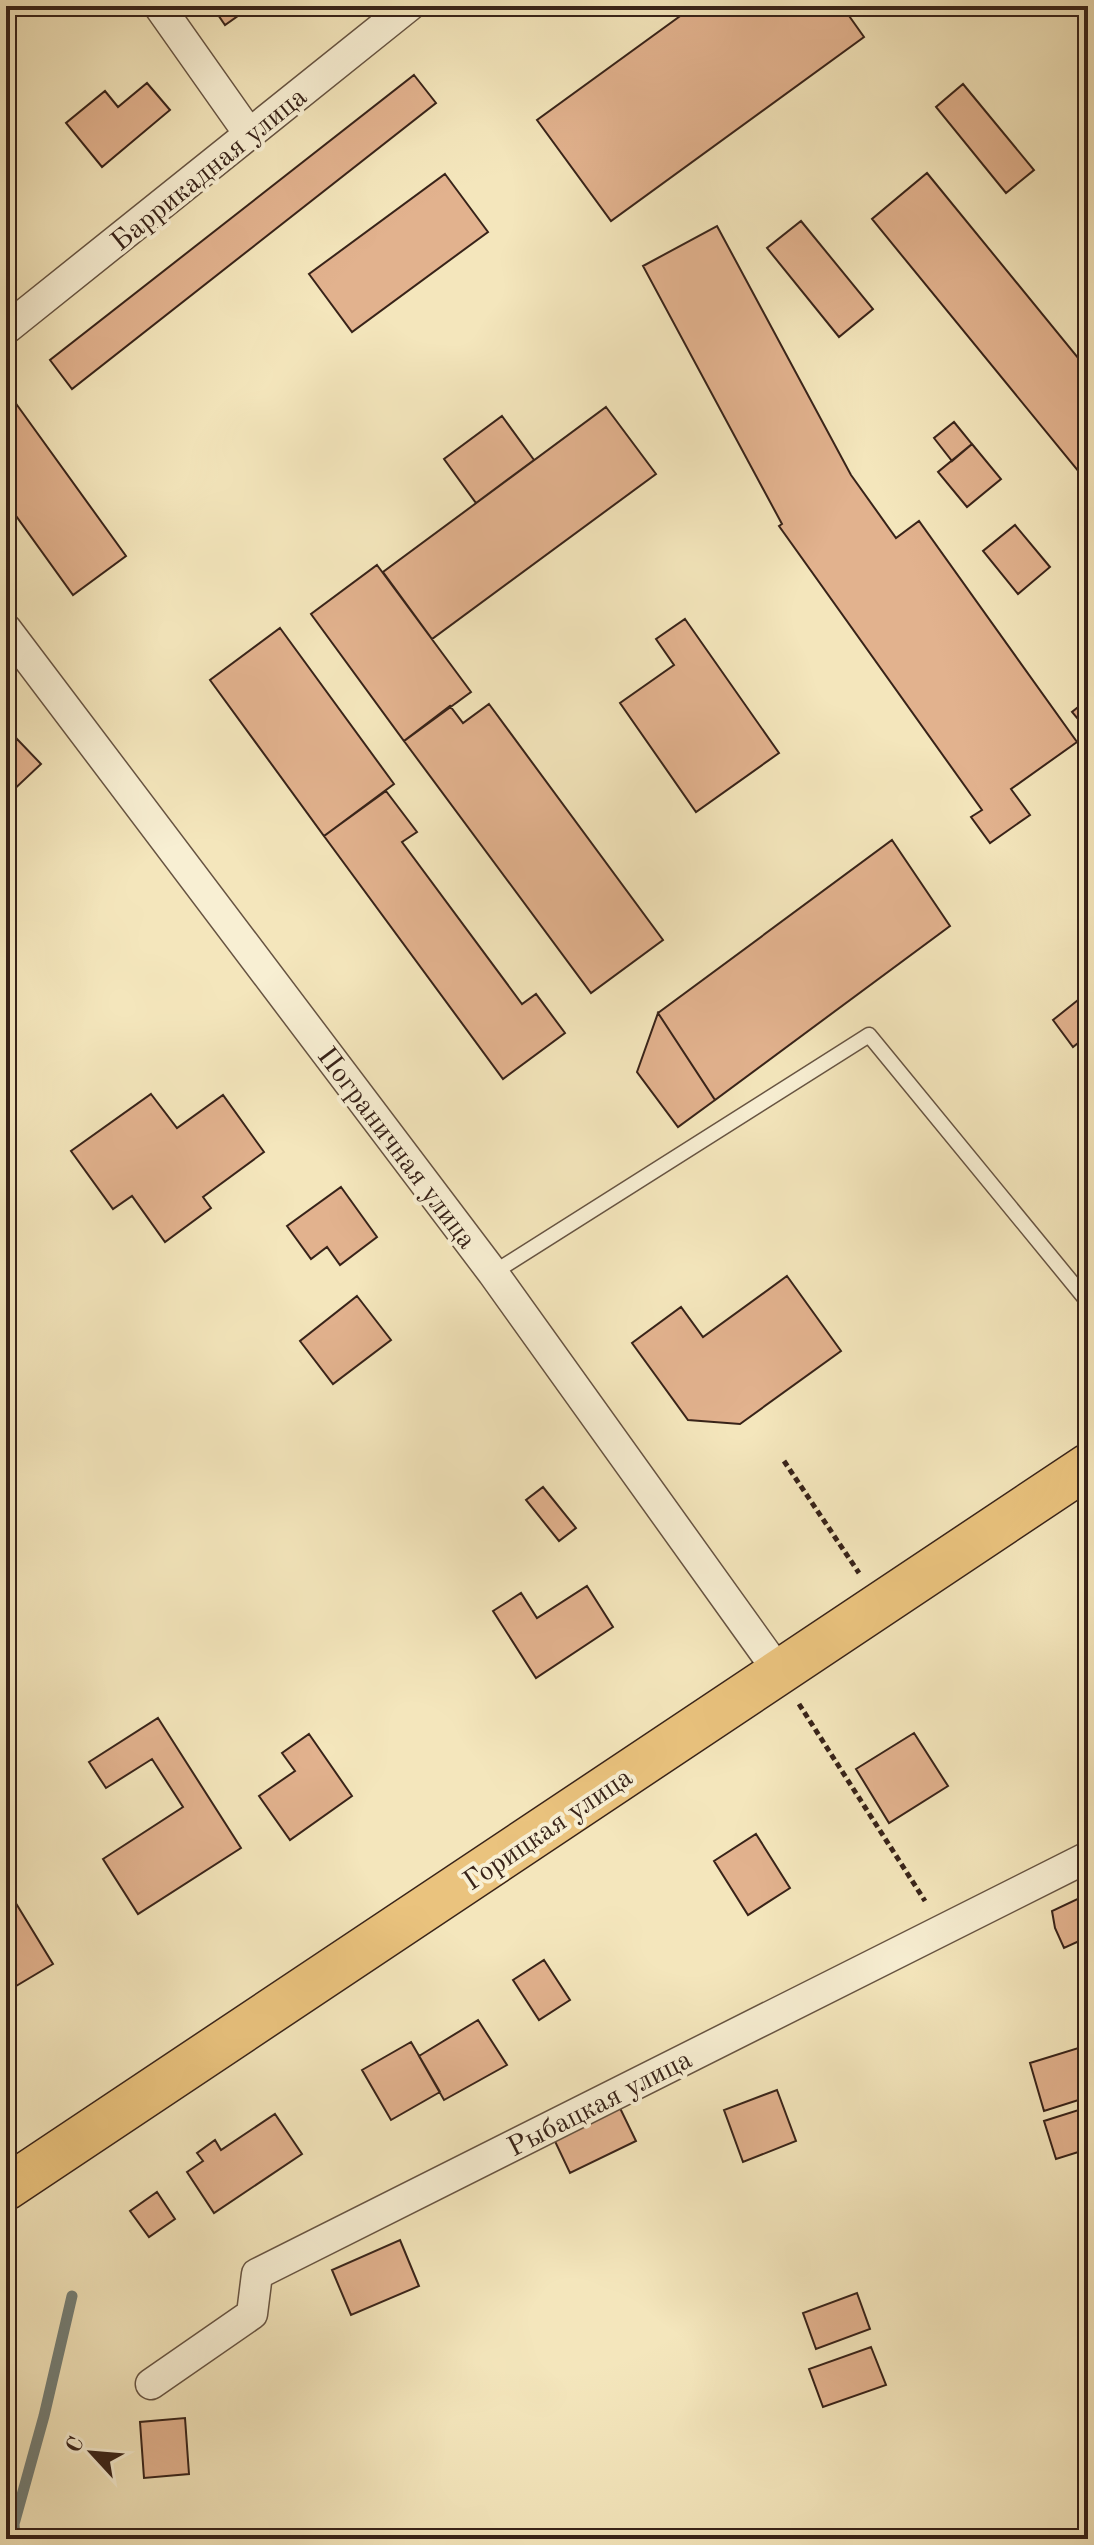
<svg xmlns="http://www.w3.org/2000/svg" width="1094" height="2545" viewBox="0 0 1094 2545" font-family="'Old Standard TT',serif">
  <style>
    .lines { fill: none; stroke-linecap: round; stroke-linejoin: round }
    .stream { stroke: #758078; stroke-width: 11 }
    .building { fill: #e2b28e; stroke: #382319; stroke-width: 2 }
    .lane-casing { stroke: #675442; stroke-width: 17 }
    .street-casing { stroke: #675442; stroke-width: 33 }
    .primary-casing { stroke: #382319; stroke-width: 47 }
    .path { stroke: #382319; stroke-width: 5; stroke-dasharray: 6 4; stroke-linecap: butt }
    .lane { stroke: #f8efd3; stroke-width: 14 }
    .street { stroke: #f8efd3; stroke-width: 30 }
    .primary { stroke: #eac37e; stroke-width: 44 }
    .labels { text-anchor: middle; stroke-width: 8; stroke-linejoin: round; paint-order: stroke }
    .street-label { font-size: 28px; fill: #382319; stroke: #f8efd3 }
  </style>
  <rect width="100%" height="100%" fill="#f4e6bc"/>
  <filter id="stains"><feTurbulence type="fractalNoise" baseFrequency=".0025" numOctaves="4"/><feColorMatrix values="0 0 0 0 .2 0 0 0 0 .09 0 0 0 0 .02 0 0 0 .5 -.17"/></filter>
  <radialGradient id="worn" r=".72"><stop offset=".6" stop-color="#630" stop-opacity="0"/><stop offset="1" stop-color="#630" stop-opacity=".3"/></radialGradient>
  <g class="lines">
    <!-- stream -->
    <path class="stream" d="M 15,2539 L 14,2524 L 44,2416 L 72,2296"/>
  </g>
  <!-- building -->
  <path class="building" d="M 212,6 L 252,6 L 225,25 Z
    M 694,6 L 842,6 L 864,37 L 611,221 L 537,120 Z
    M 414,75 L 436,103 L 72,389 L 50,360 Z
    M 147,83 L 170,110 L 102,167 L 66,123 L 105,91 L 118,107 Z
    M 963,84 L 1034,170 L 1006,193 L 936,107 Z
    M 927,173 L 1088,370 L 1088,483 L 872,219 Z
    M 445,174 L 488,232 L 352,332 L 309,274 Z
    M 801,221 L 873,309 L 839,337 L 767,248 Z
    M 717,226 L 851,475 L 896,538 L 919,521 L 1077,742 L 1011,789 L 1030,815 L 990,843 L 971,817 L 982,810 L 779,526 L 782,524 L 643,266 Z
    M 17,405 L 126,556 L 73,595 L 6,502 L 6,413 Z
    M 606,407 L 656,474 L 432,639 L 383,572 Z
    M 502,416 L 534,460 L 476,503 L 444,459 Z
    M 954,422 L 972,444 L 952,461 L 934,438 Z
    M 972,444 L 1001,479 L 967,507 L 938,472 Z
    M 1015,525 L 1050,567 L 1018,594 L 983,551 Z
    M 377,565 L 471,692 L 404,741 L 311,614 Z
    M 685,619 L 779,753 L 696,812 L 620,703 L 674,665 L 656,639 Z
    M 280,628 L 394,784 L 324,836 L 210,680 Z
    M 1088,699 L 1088,731 L 1072,712 Z
    M 489,704 L 663,940 L 591,993 L 404,741 L 450,706 L 463,723 Z
    M 17,739 L 41,764 L 6,797 L 6,749 Z
    M 386,791 L 417,832 L 402,842 L 522,1004 L 536,994 L 565,1033 L 503,1079 L 324,836 Z
    M 892,840 L 950,926 L 715,1100 L 658,1013 Z
    M 1088,992 L 1088,1035 L 1073,1047 L 1053,1020 Z
    M 658,1013 L 715,1100 L 678,1127 L 637,1072 Z
    M 151,1094 L 177,1128 L 223,1095 L 264,1152 L 203,1197 L 211,1208 L 165,1242 L 132,1196 L 113,1209 L 71,1151 Z
    M 341,1187 L 377,1237 L 340,1265 L 327,1247 L 311,1259 L 287,1226 Z
    M 787,1276 L 841,1351 L 740,1424 L 688,1420 L 632,1343 L 681,1307 L 703,1337 Z
    M 357,1296 L 391,1340 L 333,1384 L 300,1341 Z
    M 543,1487 L 576,1528 L 559,1541 L 526,1500 Z
    M 587,1586 L 613,1627 L 536,1678 L 493,1611 L 521,1593 L 537,1618 Z
    M 158,1718 L 241,1848 L 138,1914 L 103,1859 L 183,1807 L 152,1759 L 106,1788 L 89,1762 Z
    M 914,1733 L 948,1786 L 889,1823 L 856,1769 Z
    M 309,1734 L 352,1796 L 290,1840 L 259,1796 L 295,1771 L 282,1753 Z
    M 756,1834 L 790,1888 L 748,1915 L 714,1861 Z
    M 6,1887 L 53,1964 L 6,1992 Z
    M 1088,1894 L 1088,1937 L 1064,1948 L 1055,1928 L 1052,1911 Z
    M 544,1960 L 570,2000 L 539,2020 L 513,1980 Z
    M 478,2020 L 507,2065 L 444,2100 L 419,2056 Z
    M 411,2042 L 440,2092 L 391,2120 L 362,2070 Z
    M 1088,2045 L 1088,2097 L 1044,2111 L 1030,2063 Z
    M 777,2090 L 796,2141 L 743,2162 L 724,2110 Z
    M 618,2104 L 636,2141 L 570,2173 L 552,2135 Z
    M 1088,2107 L 1088,2149 L 1056,2159 L 1044,2121 Z
    M 275,2114 L 302,2154 L 214,2213 L 187,2172 L 203,2161 L 197,2153 L 215,2140 L 221,2150 Z
    M 157,2192 L 175,2219 L 149,2237 L 130,2211 Z
    M 400,2240 L 419,2286 L 351,2315 L 332,2270 Z
    M 857,2293 L 870,2329 L 816,2349 L 803,2313 Z
    M 871,2347 L 886,2385 L 823,2407 L 809,2369 Z
    M 185,2418 L 189,2474 L 144,2478 L 140,2422 Z"/>
  <g class="lines">
    <defs>
      <path id="lane" d="M 493,1273 L 869,1035 L 1088,1302"/>
      <path id="street" d="M 159,6 L 250,135
        M 6,329 L 409,6
        M 6,629 L 493,1273 L 779,1672
        M 151,2384 L 252,2314 L 257,2274 L 1088,1857"/>
      <path id="primary" d="M 6,2188 L 1088,1466"/>
    </defs>
    <!-- lane casing -->
    <use href="#lane" class="lane-casing"/>
    <!-- street casing -->
    <use href="#street" class="street-casing"/>
    <!-- primary casing -->
    <use href="#primary" class="primary-casing"/>
    <!-- path -->
    <path class="path" d="M 784,1461 L 859,1573
      M 799,1704 L 925,1901"/>
    <!-- lane -->
    <use href="#lane" class="lane"/>
    <!-- street -->
    <use href="#street" class="street"/>
    <!-- primary -->
    <use href="#primary" class="primary"/>
  </g>
  <g class="labels">
    <!-- street labels -->
    <g class="street-label">
      <text transform="translate(208 168) rotate(-39)" y="10">Баррикадная улица</text>
      <text transform="translate(398 1147) rotate(53)" y="10">Пограничная улица</text>
      <text transform="translate(547 1828) rotate(-34)" y="10">Горицкая улица</text>
      <text transform="translate(599 2102) rotate(-27)" y="10">Рыбацкая улица</text>
    </g>
  </g>
  <!-- margin -->
  <rect width="1094" height="2545" fill="none" stroke="#f4e6bc" stroke-width="32"/>
  <rect x="8" y="8" width="1078" height="2529" fill="none" stroke="#382319" stroke-width="4"/>
  <rect x="16" y="16" width="1062" height="2513" fill="none" stroke="#382319" stroke-width="2"/>
  <!-- north arrow -->
  <g transform="translate(92 2453) rotate(296)" stroke="#f8efd3" stroke-width="6" paint-order="stroke">
  <path d="M0-6L14 30L0 20L-14 30Z" fill="#382319"/>
  <text y="-12" font-size="22" font-weight="bold" text-anchor="middle" fill="#382319">С</text>
  </g>
  <rect width="100%" height="100%" filter="url(#stains)"/>
  <rect width="100%" height="100%" fill="url(#worn)"/>
</svg>
